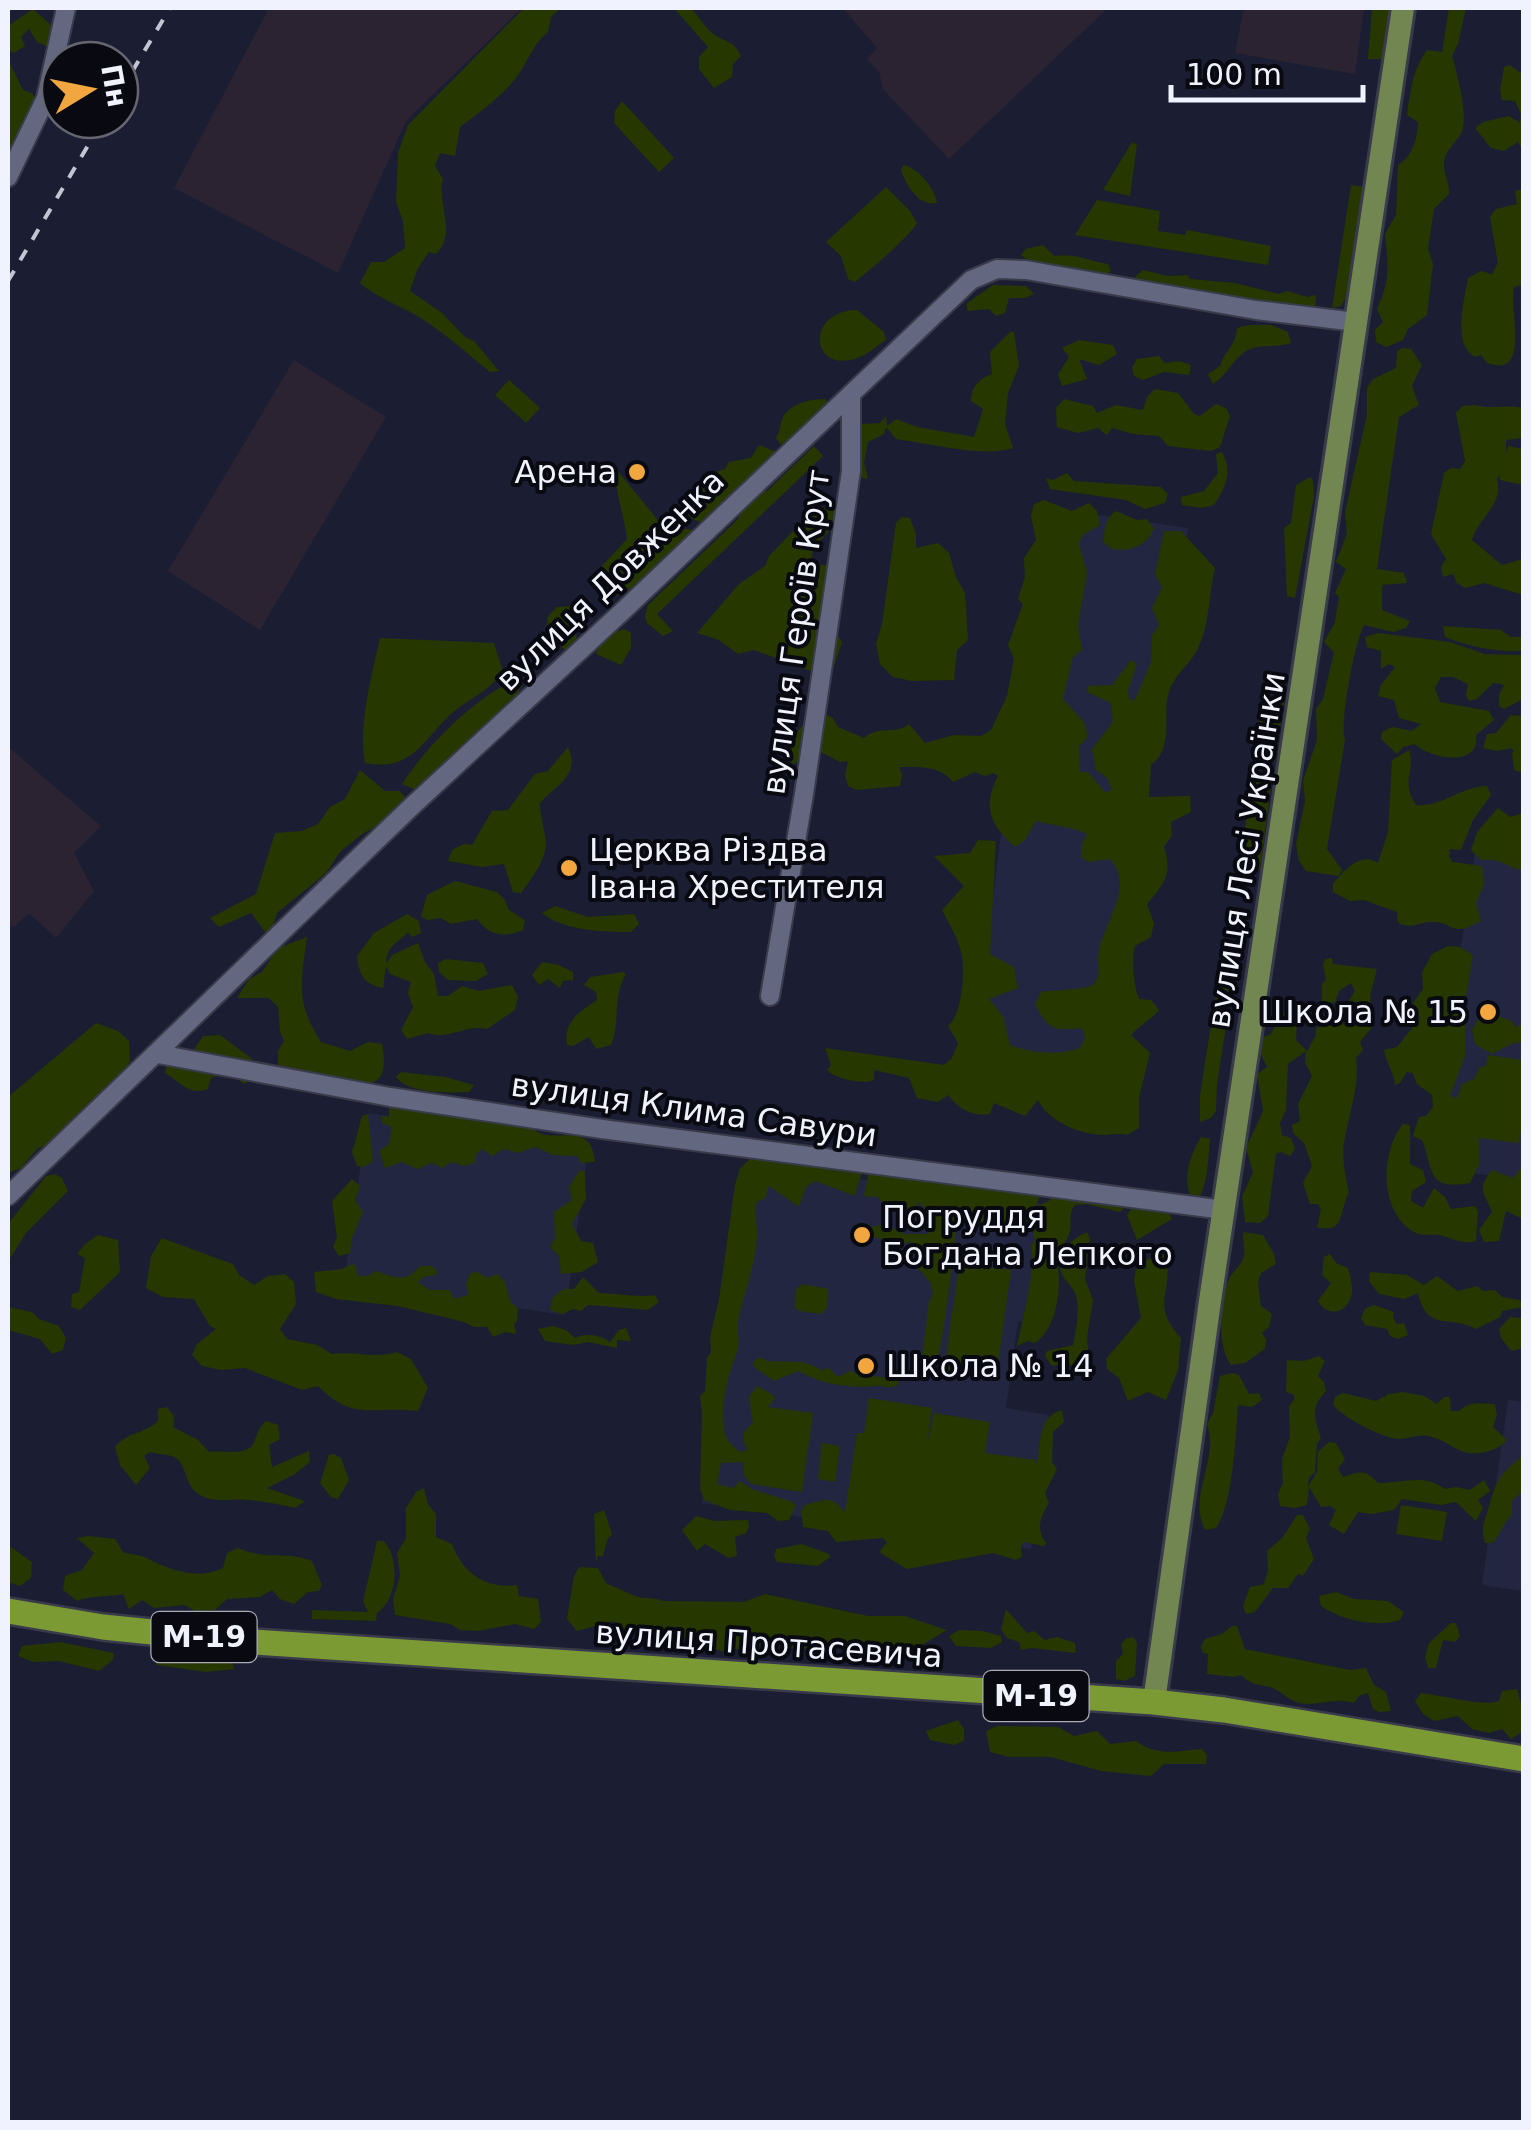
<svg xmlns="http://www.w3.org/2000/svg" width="1531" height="2130" viewBox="0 0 1531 2130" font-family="'DejaVu Sans',sans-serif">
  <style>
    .industrial { fill: #2b2332 }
    .built { fill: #232640 }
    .green { fill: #263700 }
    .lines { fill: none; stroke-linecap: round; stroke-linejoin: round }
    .minor-casing { stroke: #393b4b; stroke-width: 22 }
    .major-casing { stroke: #393b4b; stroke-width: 28 }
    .highway-casing { stroke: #393b4b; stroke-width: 30 }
    .minor { stroke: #63677f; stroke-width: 18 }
    .major { stroke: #728652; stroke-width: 22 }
    .highway { stroke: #7c9a34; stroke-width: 25 }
    .rail { stroke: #c3c5d3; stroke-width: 4; stroke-dasharray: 12 12; stroke-linecap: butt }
    .poi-dot { fill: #f1a640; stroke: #080911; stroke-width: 4 }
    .labels { text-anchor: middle; stroke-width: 8; stroke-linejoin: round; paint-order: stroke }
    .shield { fill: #080911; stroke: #aaacb7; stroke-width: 2.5 }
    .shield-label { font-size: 30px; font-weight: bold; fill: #f0f2fe }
    .poi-label { font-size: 32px; fill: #f0f2fe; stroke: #080911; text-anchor: start }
    .street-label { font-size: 32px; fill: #f0f2fe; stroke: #080911 }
  </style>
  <rect width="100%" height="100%" fill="#1b1e32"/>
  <!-- industrial -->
  <path class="industrial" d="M 269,8 L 522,8 L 406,121 L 338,273 L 174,188 Z
    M 843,8 L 1108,8 L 949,159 L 883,89 L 879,72 L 867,59 L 877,48 Z
    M 1244,8 L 1364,8 L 1355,74 L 1235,53 Z
    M 294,360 L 386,417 L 260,630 L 168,571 Z
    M 8,747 L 101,826 L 74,853 L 94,891 L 56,938 L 29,913 L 14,927 L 8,926 Z"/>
  <!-- built -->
  <path class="built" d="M 1072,511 L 1188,528 L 1145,803 L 1030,786 Z
    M 1005,801 L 1132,832 L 1099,1074 L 973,1056 Z
    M 1475,851 L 1523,858 L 1523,1180 L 1429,1167 Z
    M 368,1113 L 589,1144 L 565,1315 L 344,1283 Z
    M 749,1164 L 1058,1206 L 1041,1324 L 1018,1321 L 1006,1408 L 1049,1415 L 1031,1549 L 702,1503 Z
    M 1508,1400 L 1523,1402 L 1523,1591 L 1482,1585 Z"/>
  <!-- green -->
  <path class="green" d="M 524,8 L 561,8 L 551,17 L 548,32 C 531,46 529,61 516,78 C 500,98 480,112 460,127 L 455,156 L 440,153 L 435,166 L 443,179 C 436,203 458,233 436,254 L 429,252 L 418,268 L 410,291 L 442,313 L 465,337 L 474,341 L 499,371 L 490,372 C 465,352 443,331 414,314 C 396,304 376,297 360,283 L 371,262 L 384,262 L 405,248 L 403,221 L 396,202 L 398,153 L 408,125 Z
    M 674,8 L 691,8 C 698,15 706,30 715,35 C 727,43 734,41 741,56 L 733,64 L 732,77 L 714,88 L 699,69 L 699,57 L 708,47 Z
    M 1372,8 L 1392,8 L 1382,59 L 1368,59 Z
    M 1449,8 L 1466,8 L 1458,44 L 1452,56 C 1457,72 1467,112 1463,128 C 1460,141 1445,148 1444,163 C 1443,174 1450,182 1449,194 L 1434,209 L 1428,249 L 1433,264 L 1427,315 L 1408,329 L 1403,340 L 1386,347 L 1376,342 L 1375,330 L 1383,322 L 1377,309 C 1391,278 1388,266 1385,234 L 1396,215 L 1398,165 C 1413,156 1417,139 1418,122 L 1407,115 C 1410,93 1413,68 1427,50 L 1442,52 Z
    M 33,9 L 54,28 L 48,47 L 37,42 L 29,29 L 21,37 L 25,46 L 14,53 L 8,50 L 8,26 Z
    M 8,59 L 23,90 L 32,93 L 41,108 L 21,145 L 8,157 Z
    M 1510,65 L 1520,73 L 1523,70 L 1523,150 L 1518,142 L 1504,151 L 1491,148 L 1475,128 L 1483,122 L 1509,116 L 1520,123 L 1521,114 L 1515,101 L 1502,100 L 1500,90 L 1504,67 Z
    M 622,101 L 674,158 L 659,172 L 614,123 L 615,111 Z
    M 1132,142 L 1137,145 L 1130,196 L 1103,190 Z
    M 903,165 C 918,167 936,190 937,203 C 919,207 906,185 901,170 Z
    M 1351,185 L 1364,187 L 1347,296 L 1341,306 L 1332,308 Z
    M 886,187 L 910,211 L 917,223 C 910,236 869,271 855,282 L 848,279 L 841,256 L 826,242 Z
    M 1523,189 L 1523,285 L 1514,287 C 1509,313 1531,379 1487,363 L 1481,355 L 1475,357 C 1452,345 1464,301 1468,278 L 1481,271 L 1492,274 L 1498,263 L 1490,217 L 1496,209 L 1517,204 L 1515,191 Z
    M 1097,200 L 1160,211 L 1158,231 L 1185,235 L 1187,230 L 1271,246 L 1268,265 L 1075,235 Z
    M 1043,245 L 1054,256 C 1075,253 1088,261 1108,264 L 1111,271 L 1100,278 L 1042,271 L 1021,255 L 1026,249 Z
    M 1143,270 L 1168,276 L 1187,275 L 1190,279 L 1235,283 L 1279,294 L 1287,291 L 1307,297 L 1316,295 L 1315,309 L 1139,282 L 1135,277 Z
    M 993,285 L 1026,286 L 1034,294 L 1025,298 L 1009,298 L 1005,313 L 996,316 L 989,309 L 968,311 L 966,304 Z
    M 857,310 L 884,332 L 886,340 C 875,347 864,358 850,360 C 810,368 807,311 857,310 Z
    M 1249,325 L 1271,325 L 1288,332 L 1291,343 C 1276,349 1255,342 1242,354 C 1231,363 1226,376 1213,384 L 1208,374 L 1220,366 C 1225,349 1235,349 1237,328 Z
    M 1010,332 L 1014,332 L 1019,366 L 1008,393 L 1005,424 L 1013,448 C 984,458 927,443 896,439 L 886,427 L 884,434 L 868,442 L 864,462 L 868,479 L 858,477 L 854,463 L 862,424 L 880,423 L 886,416 L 887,426 L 896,419 L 917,427 L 974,437 L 983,409 L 971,401 C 971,387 979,379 992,374 L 990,352 Z
    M 1079,340 L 1113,345 L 1117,354 L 1099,365 L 1079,359 L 1087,379 L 1062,386 L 1058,374 L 1069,357 L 1062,348 Z
    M 1403,348 L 1411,349 L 1422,365 L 1412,386 L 1419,405 L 1399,417 L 1377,569 L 1404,573 L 1407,583 L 1382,585 L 1382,610 L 1410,621 L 1406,628 L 1393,632 L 1364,625 C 1355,642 1339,723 1345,740 L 1327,849 L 1342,870 L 1339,876 L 1306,871 L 1299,861 L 1296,844 L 1305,801 L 1303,781 L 1317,740 L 1316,709 L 1323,699 L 1334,652 L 1324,642 L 1335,622 L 1339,597 L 1335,593 L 1346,569 L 1336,562 L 1347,534 L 1345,512 L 1367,415 L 1367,388 L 1373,379 L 1396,368 L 1397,351 Z
    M 1159,356 L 1165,363 L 1179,361 L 1191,365 L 1189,375 L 1164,372 L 1143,380 L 1134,376 L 1132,368 L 1137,359 Z
    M 509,380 L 540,408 L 526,423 L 495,395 Z
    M 1155,389 L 1178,393 L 1194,414 L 1200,416 L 1216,404 L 1226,408 L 1230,416 L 1220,447 L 1211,451 L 1168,446 L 1159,436 L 1133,434 L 1112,428 L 1107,435 L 1098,428 L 1078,433 L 1057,427 L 1056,408 L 1064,399 L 1093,406 L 1097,413 L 1116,405 L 1143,410 L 1147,397 Z
    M 825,399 L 831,407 L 781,445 L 776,438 C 781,431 780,419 785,414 C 793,403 811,399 825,399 Z
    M 1476,405 C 1491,410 1507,404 1523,408 L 1523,438 L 1506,440 L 1506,454 L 1508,446 L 1523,449 L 1523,485 L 1500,480 L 1500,475 L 1497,479 C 1504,505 1478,518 1472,540 L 1502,565 L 1523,559 L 1523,595 L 1484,583 L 1465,588 L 1457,583 L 1453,574 L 1443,577 L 1441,567 L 1446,559 L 1431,534 L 1444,473 L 1451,468 L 1460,469 L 1465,461 L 1456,413 L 1462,406 Z
    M 759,445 L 777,452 L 727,497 L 723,511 L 702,523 L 691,518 L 685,510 L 709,474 L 725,469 L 729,462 L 751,458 Z
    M 814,446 L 823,456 L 657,614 L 673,631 L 663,636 L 647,623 L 645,616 L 648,605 L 739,518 L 739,510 L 762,488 L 766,492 Z
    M 1222,452 C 1233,471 1226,487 1214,505 L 1202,508 L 1182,505 L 1181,497 L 1204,491 L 1218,473 L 1216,454 Z
    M 617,470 L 666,530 C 676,532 683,527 692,530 L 694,538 C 663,547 647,584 616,596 L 603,587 L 600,568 L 627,539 C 625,521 619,505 617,488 L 609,481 L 612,473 Z
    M 1067,473 L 1074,481 L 1161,487 L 1168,494 L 1165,503 L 1145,509 L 1126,500 L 1050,489 L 1046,478 L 1053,480 Z
    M 1310,477 L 1313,481 L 1314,496 L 1295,598 L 1287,596 L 1284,528 L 1291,523 L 1296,485 Z
    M 1044,500 L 1072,511 L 1089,503 L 1097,511 L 1100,525 L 1083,535 L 1079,543 L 1087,573 L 1078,625 L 1082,650 L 1073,657 L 1063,699 L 1084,722 L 1088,737 L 1079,746 L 1080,772 L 1088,772 L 1105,792 L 1112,790 L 1107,778 L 1096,770 L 1092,749 L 1113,722 L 1111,703 L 1087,692 L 1088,686 L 1112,685 L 1131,660 L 1137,664 L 1128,691 L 1130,700 L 1135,700 L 1151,662 L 1152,635 L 1159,625 L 1152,608 L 1162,587 L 1155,574 L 1164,531 L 1181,531 L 1215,568 C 1209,592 1210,623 1199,646 C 1192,663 1175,673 1169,692 C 1161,717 1175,747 1151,765 L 1149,797 L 1190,796 L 1191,812 L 1171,822 L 1172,835 L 1164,847 C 1173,874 1164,884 1147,904 L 1154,923 L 1151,937 L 1135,946 C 1131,960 1134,986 1139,999 L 1151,1000 L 1159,1010 C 1151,1020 1140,1025 1131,1035 L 1150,1053 L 1139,1098 L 1139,1128 L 1127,1135 C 1116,1132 1112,1135 1102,1135 C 1079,1134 1048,1121 1038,1100 L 1025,1116 L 994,1103 L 990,1114 C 972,1117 959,1109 948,1095 L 938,1102 L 917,1098 L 909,1078 L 874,1070 L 874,1080 C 863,1085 836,1079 827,1070 L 831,1065 L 825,1048 L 944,1065 L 952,1058 L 958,1043 L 948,1026 C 962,1014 965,975 962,956 C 959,940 950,925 942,910 L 964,886 L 934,856 L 970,853 L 978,840 L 996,841 L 990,954 L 1014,967 L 1018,988 L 989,999 L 1003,1016 L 1010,1045 C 1032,1053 1058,1056 1080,1048 L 1085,1038 L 1082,1028 C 1054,1031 1049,1031 1035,1004 L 1041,992 C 1051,990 1088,990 1094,984 C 1102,974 1097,966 1098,955 C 1102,925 1136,887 1110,859 L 1088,862 L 1081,857 L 1081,846 L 1087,834 C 1078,828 1049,825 1036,821 L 1025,840 L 1015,847 C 990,825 982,807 998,776 L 993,773 L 985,776 L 975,772 L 953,782 C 940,765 919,767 899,767 L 902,775 L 900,786 L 857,790 L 848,786 L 845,775 L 848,761 L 840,762 L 819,751 L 792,765 C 788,738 799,724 822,713 L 833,718 L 838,727 L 864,738 C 881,724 895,736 909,724 L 925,743 L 954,735 L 981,736 L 991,730 L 1007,696 L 1014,659 L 1008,645 L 1023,604 L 1018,599 L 1025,577 L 1024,558 L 1036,540 L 1031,516 L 1034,504 Z
    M 834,501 L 842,507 L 836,524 L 813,548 L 811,565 L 829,565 L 833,627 L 842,642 L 834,666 L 811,671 L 754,650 L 738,654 L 719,640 L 697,633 L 739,584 L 765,566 L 769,556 L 796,528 Z
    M 1116,511 L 1137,520 L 1147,519 L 1154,529 C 1147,546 1129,552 1112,549 L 1103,542 C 1104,531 1106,517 1116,511 Z
    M 902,517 L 910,518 L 916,534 L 916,548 L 938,543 L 949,553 L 956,577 L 965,593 L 968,640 L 957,650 L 954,680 L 912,681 L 893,677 L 880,664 L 876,644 L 882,624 L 896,523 Z
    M 571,606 L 577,615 C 575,625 576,639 579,649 L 575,654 L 564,650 L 547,625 L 548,616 L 557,607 Z
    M 1443,626 L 1501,630 L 1511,637 L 1523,637 L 1523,651 C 1497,652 1469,647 1445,637 Z
    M 624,629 L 631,633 L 631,648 L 621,665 L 596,654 L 602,637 Z
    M 1378,633 L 1450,642 L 1485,654 L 1523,655 L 1523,699 L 1504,709 L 1499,706 L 1499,695 L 1504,685 L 1493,683 L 1477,699 L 1469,701 L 1466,696 L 1468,684 L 1453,677 L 1441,677 L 1435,688 L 1440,702 L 1489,711 L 1494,720 L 1476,735 C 1481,769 1428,758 1415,744 L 1403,747 L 1397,754 L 1381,739 L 1382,732 L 1392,727 L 1412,731 L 1421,724 L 1399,718 L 1394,700 L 1378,696 L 1381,685 L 1395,667 L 1389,664 L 1381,669 L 1381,651 L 1367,647 L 1365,637 Z
    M 380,638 L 494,643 L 503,672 C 486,692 480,693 461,706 C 427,729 418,774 365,763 C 358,724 372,675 380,638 Z
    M 515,680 L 522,686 C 503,722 450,762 418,791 L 402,784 C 426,747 474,698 515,680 Z
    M 1262,699 L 1284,702 L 1275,762 L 1253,759 Z
    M 1511,715 L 1523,716 L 1523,773 L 1514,770 L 1512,753 L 1514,751 L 1511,748 L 1497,751 L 1483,748 L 1487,734 L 1496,733 Z
    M 568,747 C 581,774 557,785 540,803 C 540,817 545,830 546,843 C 546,860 531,880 521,893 L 513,892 L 504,864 L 482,867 L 448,861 L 452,850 L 464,844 L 472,845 L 492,811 L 508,810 L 535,774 L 548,771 Z
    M 1409,750 C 1416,768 1400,783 1416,805 C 1440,808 1462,786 1487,786 L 1491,795 L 1473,820 L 1461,850 L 1450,849 L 1449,857 L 1453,862 L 1482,866 L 1484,885 L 1476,903 L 1481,921 C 1449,939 1456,921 1431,922 C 1416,923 1413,929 1398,923 L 1397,912 L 1364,900 L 1350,901 L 1333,892 L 1333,883 C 1345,871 1360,851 1378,863 L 1388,832 L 1392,760 Z
    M 360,770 L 385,791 L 400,791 L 406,799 L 389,820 L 362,834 L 340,852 L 326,873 L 277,913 L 273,926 L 266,933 L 251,913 L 219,927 L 210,918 L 256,894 L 275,833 L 302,831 L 318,824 L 330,807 L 345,799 Z
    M 1252,777 L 1272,780 L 1260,870 L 1240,867 Z
    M 1498,808 L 1510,817 L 1523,813 L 1523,870 C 1509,870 1505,858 1481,860 L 1471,850 L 1477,832 Z
    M 455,881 L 497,892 L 505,900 L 509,910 L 525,920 L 523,930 C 504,938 490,936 477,919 L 451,924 L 441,918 L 427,920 L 421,916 L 427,895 Z
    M 555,906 L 588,917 L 634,914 L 639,924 L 631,932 C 604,932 564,931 542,913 Z
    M 407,914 L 419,921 L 421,933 L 412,937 L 408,932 C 397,944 387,945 386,964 L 392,955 L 418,943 L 425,962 L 434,974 L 438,996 L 448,996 L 462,986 L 479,991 L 512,985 L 518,997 L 515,1010 L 487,1029 C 466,1024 448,1041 428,1033 L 407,1039 L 401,1030 L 413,1007 L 408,993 L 411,982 L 390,974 L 386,966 L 383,988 C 364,984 359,975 357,956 L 374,933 Z
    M 307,937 C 301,983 295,1001 321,1042 L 350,1051 L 368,1042 L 382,1044 C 394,1107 348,1071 319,1094 L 311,1092 L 310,1083 L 278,1068 L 278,1051 L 284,1041 L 280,1032 L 278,1007 L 269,998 L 237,998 L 249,979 L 262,972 L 278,948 Z
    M 1448,946 L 1460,947 L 1473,955 L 1466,997 L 1465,1056 L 1450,1096 L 1457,1098 L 1462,1084 L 1474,1079 L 1480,1067 L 1486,1066 L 1488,1055 L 1523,1060 L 1523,1120 L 1519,1143 L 1479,1138 L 1479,1165 L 1470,1183 C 1426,1191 1434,1170 1422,1140 L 1413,1136 L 1419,1117 L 1426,1116 L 1433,1107 L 1432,1095 L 1417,1084 L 1413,1073 L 1407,1072 L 1400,1083 L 1395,1085 C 1394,1071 1386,1063 1384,1050 L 1397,1047 L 1420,1018 L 1413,1003 L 1423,989 L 1422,973 L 1432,954 Z
    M 1332,958 L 1333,964 L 1377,969 L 1370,996 L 1373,1026 L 1360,1042 L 1363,1050 L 1356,1058 C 1360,1084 1350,1111 1345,1137 C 1341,1156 1345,1175 1349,1193 C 1339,1209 1346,1235 1317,1227 L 1321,1210 L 1318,1204 L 1310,1204 L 1303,1183 L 1312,1166 L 1304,1143 L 1293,1133 L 1292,1125 L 1300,1121 L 1298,1104 L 1312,1076 L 1305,1063 L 1306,1051 L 1288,1064 L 1286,1110 L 1280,1123 L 1282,1135 L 1291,1138 L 1295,1149 L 1290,1156 L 1281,1152 L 1276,1154 L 1269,1208 L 1268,1216 L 1260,1223 L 1245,1222 L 1242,1197 L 1253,1172 L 1246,1148 L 1263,1111 L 1257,1074 L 1267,1067 L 1258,1048 L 1263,1037 L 1271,1034 L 1282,1013 L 1291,1013 L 1297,1024 L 1296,1040 L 1307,1051 L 1316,1035 L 1316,1028 L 1323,1026 L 1326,1011 L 1331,1006 L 1343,1010 L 1355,991 L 1351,983 L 1339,991 L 1335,1003 L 1322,1002 L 1322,984 L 1326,980 L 1323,965 L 1325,959 Z
    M 446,959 L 483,963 L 488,974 L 476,981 L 448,980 L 439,972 L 438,963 Z
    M 1221,961 L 1235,969 L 1217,1084 L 1216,1111 L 1211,1118 L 1200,1122 L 1200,1095 Z
    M 542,962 L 559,965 L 573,972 L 573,980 L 563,981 L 560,988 L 548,979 L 539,985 L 532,975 Z
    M 623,972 L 626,974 C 612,997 621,1021 611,1045 L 596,1049 L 589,1037 L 573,1046 L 567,1045 C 563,1022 579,1012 597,1000 L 596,992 L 584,985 L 590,977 Z
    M 1489,1013 L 1512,1021 L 1515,1027 L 1523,1024 L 1523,1042 L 1511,1044 L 1492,1054 L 1475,1044 L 1472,1030 L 1479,1018 Z
    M 96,1023 L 118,1031 L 129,1041 L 130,1061 L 115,1085 L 85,1109 L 49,1145 L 38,1148 L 21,1168 L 8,1173 L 8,1097 Z
    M 220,1035 L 251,1058 L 259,1069 L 255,1079 L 244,1084 C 233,1074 225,1072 211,1078 L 208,1089 C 188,1096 181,1082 165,1073 L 167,1062 L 193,1051 L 203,1036 Z
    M 401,1072 L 445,1077 L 474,1085 L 469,1092 C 448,1093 409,1094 396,1077 Z
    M 396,1102 L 408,1109 L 412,1106 L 489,1117 L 510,1125 L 525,1123 C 530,1126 533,1130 539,1133 C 561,1142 591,1121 595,1162 L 581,1163 L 577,1156 L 553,1155 L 535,1147 L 518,1153 L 504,1149 L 492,1156 L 483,1149 L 476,1154 L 475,1163 L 463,1166 L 451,1162 L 442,1168 L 432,1163 L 417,1169 L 402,1162 L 385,1168 L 379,1151 L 389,1144 L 392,1127 L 382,1123 L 381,1116 L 389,1117 L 389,1107 Z
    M 368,1114 L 373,1161 L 364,1167 L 357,1166 L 352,1152 C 356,1140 358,1129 362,1116 Z
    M 1403,1124 L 1410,1125 L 1410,1164 L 1423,1170 L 1426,1182 L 1412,1191 L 1411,1201 L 1423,1208 L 1434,1188 L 1445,1197 L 1451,1209 L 1475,1206 L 1478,1211 L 1476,1241 C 1463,1245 1452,1238 1439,1235 C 1431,1234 1423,1236 1416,1233 C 1378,1213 1380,1152 1403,1124 Z
    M 1201,1137 L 1210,1139 C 1208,1159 1208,1186 1197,1201 L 1191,1199 C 1183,1175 1189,1158 1201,1137 Z
    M 757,1153 L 863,1168 L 855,1196 L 815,1181 L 806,1187 L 799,1207 L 769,1186 L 765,1198 L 757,1202 C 753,1215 759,1227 757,1240 C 754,1269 744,1294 738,1321 C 736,1332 741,1340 737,1352 C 729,1373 720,1404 724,1427 C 725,1439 731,1446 741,1452 L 747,1450 C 742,1438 741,1432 753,1423 L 749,1397 L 757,1386 L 773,1395 L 775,1399 L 768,1407 L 813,1413 L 802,1492 L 751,1484 L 744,1475 L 743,1462 L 721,1463 L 717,1484 L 733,1488 L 740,1481 L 752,1489 L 793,1502 L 796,1506 L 789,1520 L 778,1521 L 767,1513 L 730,1510 L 704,1500 L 700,1488 L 702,1413 L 700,1396 L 705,1391 L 707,1358 L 711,1352 L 710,1337 L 719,1299 L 735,1185 L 740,1168 Z
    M 870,1165 L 887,1176 L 891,1173 L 975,1188 L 1041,1192 L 1036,1207 L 1050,1200 L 1052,1193 L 1121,1199 L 1125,1207 L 1120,1212 L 1086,1204 L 1075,1205 C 1067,1215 1073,1223 1069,1235 C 1066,1242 1060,1247 1058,1255 C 1056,1264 1059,1270 1059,1279 C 1059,1301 1054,1330 1035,1343 L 1028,1341 L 1017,1346 C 1022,1322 1036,1269 1031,1246 L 1035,1240 L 1033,1231 L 1028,1227 L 976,1224 L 966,1215 L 956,1226 C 956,1241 940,1364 935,1369 C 931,1372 925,1373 920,1374 L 929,1302 L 933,1294 L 930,1282 L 916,1266 L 917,1247 L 911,1242 L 902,1244 L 861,1234 L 863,1229 L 884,1224 L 905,1234 L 929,1234 L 921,1214 L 925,1208 L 917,1202 L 917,1208 L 903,1212 L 897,1209 L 895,1200 L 887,1208 L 878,1197 L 864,1196 Z
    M 1523,1166 L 1523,1219 L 1506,1211 L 1499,1241 L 1484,1242 L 1479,1230 L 1492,1212 C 1485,1193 1475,1191 1492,1170 L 1513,1178 Z
    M 580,1170 L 585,1172 L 586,1199 L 572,1224 L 581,1241 L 593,1243 L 598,1262 L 582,1272 L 561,1274 L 559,1256 L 550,1247 L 555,1238 L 554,1212 L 572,1200 L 569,1187 Z
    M 55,1174 L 62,1178 L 68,1191 L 26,1233 L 8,1262 L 8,1224 L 46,1176 Z
    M 352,1179 L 360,1186 L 355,1200 L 363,1212 L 352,1238 L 350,1253 L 339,1256 L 333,1247 L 337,1237 L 332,1201 Z
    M 1135,1204 L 1166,1206 L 1172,1219 L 1137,1240 L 1127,1215 Z
    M 1087,1232 L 1090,1239 L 1085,1279 L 1093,1300 L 1087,1338 L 1089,1357 L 1074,1367 L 1067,1363 L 1052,1366 L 1045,1356 L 1047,1351 L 1073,1345 C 1076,1331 1080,1310 1076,1296 C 1074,1288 1066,1282 1063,1276 C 1052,1254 1070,1240 1087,1232 Z
    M 1243,1232 L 1263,1235 L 1274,1254 L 1276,1264 L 1261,1273 L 1258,1283 L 1261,1306 L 1272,1314 L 1269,1327 L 1262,1333 L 1266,1339 L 1265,1349 L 1245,1363 L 1231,1365 C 1217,1347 1219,1298 1230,1277 C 1234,1270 1242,1265 1244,1256 C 1245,1250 1243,1240 1243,1232 Z
    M 98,1235 L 118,1240 L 120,1272 L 80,1310 L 71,1307 L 72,1294 L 79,1292 L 85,1258 L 77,1254 L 85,1244 Z
    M 162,1238 C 186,1247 208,1255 233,1264 L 239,1275 L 254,1285 L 268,1276 L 285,1274 L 294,1282 L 296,1304 L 280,1329 L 287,1339 L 317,1345 L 332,1354 C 354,1351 375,1359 397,1352 L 411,1359 L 428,1388 L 418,1411 C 374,1405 355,1423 318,1386 L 302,1390 L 245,1368 L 221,1370 L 202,1366 L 192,1355 L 197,1344 L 216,1329 L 210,1326 L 194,1299 L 163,1297 L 146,1288 L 151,1256 Z
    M 1165,1252 C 1176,1292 1148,1303 1181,1338 L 1178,1370 L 1166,1400 L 1148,1392 L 1128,1401 L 1119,1378 L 1107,1369 L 1106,1359 L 1141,1318 L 1134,1281 L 1137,1264 Z
    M 1330,1254 L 1336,1263 L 1348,1268 C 1350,1275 1353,1286 1352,1293 C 1348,1314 1328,1318 1318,1301 L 1331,1283 L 1322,1275 L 1324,1257 Z
    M 352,1264 L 355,1265 L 358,1276 L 368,1276 L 376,1271 C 395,1277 405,1284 420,1266 L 432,1266 L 438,1272 L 436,1275 L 424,1277 L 418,1282 L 430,1290 L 449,1290 L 455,1299 L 468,1295 L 466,1284 L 470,1273 L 478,1272 L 487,1278 L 497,1274 L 505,1282 L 510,1301 L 518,1309 L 517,1322 L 514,1324 L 516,1334 L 505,1332 L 493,1337 L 487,1327 L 474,1327 L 464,1322 L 398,1306 L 336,1299 L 316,1292 L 314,1272 L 342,1269 Z
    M 959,1264 L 1011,1270 L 996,1378 L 944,1372 Z
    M 1370,1272 L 1407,1275 L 1424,1285 L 1437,1276 L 1458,1291 L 1477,1286 L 1483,1291 L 1495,1290 L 1502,1297 L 1520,1300 L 1523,1307 L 1502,1311 L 1500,1317 L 1476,1329 C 1447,1314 1428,1333 1418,1293 L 1404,1299 L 1379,1294 L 1369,1281 Z
    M 583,1277 L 599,1293 C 618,1293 636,1298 655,1295 L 659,1302 L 648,1310 L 588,1305 L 581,1311 L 573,1309 L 562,1314 L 550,1310 L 553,1297 L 564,1289 L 574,1289 Z
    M 803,1284 L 828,1289 L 827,1308 L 821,1314 L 800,1311 L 794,1307 L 796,1289 Z
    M 1374,1305 L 1394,1312 L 1393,1318 L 1397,1324 L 1404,1323 L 1408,1335 L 1398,1339 L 1390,1336 L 1387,1329 L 1365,1325 L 1361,1318 L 1365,1309 Z
    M 8,1307 L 32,1312 L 39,1319 L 59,1326 L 66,1338 L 63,1350 L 52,1354 L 40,1339 L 8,1330 Z
    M 1523,1315 L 1523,1348 L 1511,1351 L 1501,1338 L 1499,1329 L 1510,1317 L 1521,1318 Z
    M 553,1326 L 566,1330 L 575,1338 C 584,1333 600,1334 610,1342 L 619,1330 L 626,1328 L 631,1341 L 617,1340 L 617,1348 L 588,1342 L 573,1345 L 545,1341 L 538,1329 Z
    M 1319,1356 L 1325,1361 L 1318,1376 L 1324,1382 L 1326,1391 C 1310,1408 1314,1417 1321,1438 L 1317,1444 L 1315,1472 L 1309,1478 L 1308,1487 L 1317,1472 L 1318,1452 L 1329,1442 L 1336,1443 L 1345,1459 L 1338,1469 L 1343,1477 C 1361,1471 1365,1469 1378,1483 C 1403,1483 1425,1473 1445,1489 L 1456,1487 L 1470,1490 L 1484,1480 L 1490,1491 L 1478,1500 L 1483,1508 L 1476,1521 L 1456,1502 L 1442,1505 L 1402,1499 L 1394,1510 L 1371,1514 L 1358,1512 L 1344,1534 L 1329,1525 L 1336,1510 L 1330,1506 L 1321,1507 L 1309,1487 L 1307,1505 L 1295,1508 L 1280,1506 L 1278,1494 L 1283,1483 L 1282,1459 L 1290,1437 L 1289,1406 L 1294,1400 L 1294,1395 L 1286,1392 L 1287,1360 L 1304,1361 Z
    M 760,1357 L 767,1361 L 803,1362 L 823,1370 L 829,1368 L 838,1377 L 850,1371 C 866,1376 883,1376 899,1381 L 898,1385 C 888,1390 885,1385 875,1386 C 849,1389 822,1384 798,1371 L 774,1381 L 754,1367 L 753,1362 Z
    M 1232,1373 L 1239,1375 L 1249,1394 L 1259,1393 L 1262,1400 L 1252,1407 L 1238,1405 C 1236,1435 1233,1505 1216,1528 L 1205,1530 C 1187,1494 1220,1460 1207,1424 L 1213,1413 L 1220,1376 Z
    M 1403,1392 L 1424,1396 L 1437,1404 L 1444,1397 L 1450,1397 L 1451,1411 L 1459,1411 C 1469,1401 1480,1403 1495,1404 L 1497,1415 L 1493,1427 L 1507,1440 C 1498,1451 1478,1456 1464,1452 C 1455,1449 1442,1439 1429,1436 C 1418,1434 1409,1439 1398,1439 C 1385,1439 1339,1416 1333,1404 L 1335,1397 L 1343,1393 L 1376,1401 L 1389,1394 Z
    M 869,1398 L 932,1408 L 927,1444 L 934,1413 L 990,1422 L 985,1453 L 1036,1460 L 1036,1466 C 1042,1446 1036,1417 1062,1410 L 1064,1422 L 1053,1432 L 1052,1462 L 1057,1469 L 1045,1493 L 1049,1503 C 1041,1517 1035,1527 1046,1543 L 1044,1546 L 1024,1542 L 1021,1547 L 1022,1557 L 1016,1560 L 993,1553 L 907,1569 L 882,1554 L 880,1551 L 887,1542 L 882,1538 L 836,1542 L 828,1531 L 803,1527 L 801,1511 L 805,1505 C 827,1499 831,1495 845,1512 L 857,1433 L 864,1433 Z
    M 167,1407 L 174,1416 L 173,1427 L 198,1440 L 209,1452 C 223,1450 248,1457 254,1442 C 258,1432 258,1429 266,1421 L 278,1425 L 280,1439 L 269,1445 L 272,1467 L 309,1451 L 310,1462 L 295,1474 L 267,1488 L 305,1501 L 295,1508 C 280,1505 263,1501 247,1500 C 230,1498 216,1504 200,1495 C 184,1487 188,1464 174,1457 C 168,1454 157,1454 150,1452 L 144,1456 L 150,1468 L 136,1485 L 120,1465 L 115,1447 C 127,1432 144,1434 158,1421 L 158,1409 Z
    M 822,1443 L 840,1446 L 835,1482 L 818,1479 Z
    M 334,1454 L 341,1458 L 349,1480 L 338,1499 L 331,1497 L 320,1483 L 329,1455 Z
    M 1523,1455 L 1523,1491 L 1512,1501 L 1512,1515 C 1502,1524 1501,1535 1492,1543 L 1485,1543 C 1481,1528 1483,1525 1488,1510 C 1497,1478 1498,1477 1523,1455 Z
    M 424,1488 L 428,1504 L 436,1514 L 436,1537 L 452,1544 C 463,1574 486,1589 517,1585 L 519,1596 L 538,1599 L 541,1622 L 534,1629 L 515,1624 L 477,1631 L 460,1630 L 450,1624 L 395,1615 L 393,1599 L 400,1576 L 397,1553 L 406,1538 L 406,1508 L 416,1492 Z
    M 1401,1505 L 1447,1512 L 1442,1541 L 1396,1534 Z
    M 604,1510 L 612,1534 L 607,1540 L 603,1556 L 598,1556 L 596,1562 L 594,1514 Z
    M 1297,1515 L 1303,1515 L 1310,1529 L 1306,1538 L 1314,1559 L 1303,1576 L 1298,1574 L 1288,1588 L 1273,1588 L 1255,1612 L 1246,1614 L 1243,1606 L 1250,1587 L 1264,1584 L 1268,1570 L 1267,1551 L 1283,1537 Z
    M 696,1516 L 715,1521 L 748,1520 L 749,1527 L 746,1533 L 735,1537 L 737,1556 L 729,1558 L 705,1544 L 697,1551 L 682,1530 Z
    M 88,1536 L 115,1539 L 123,1552 C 131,1555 140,1554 146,1558 C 168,1569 198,1581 223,1568 L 227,1553 L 238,1548 C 268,1561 285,1550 312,1561 L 322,1585 L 319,1591 L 308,1592 L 294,1604 L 280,1599 L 272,1590 L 260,1597 L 227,1599 L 215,1610 L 195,1611 L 184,1605 L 154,1608 L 142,1600 L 129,1609 L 123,1594 C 107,1597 92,1595 77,1601 L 63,1590 L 65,1576 L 82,1570 L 94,1553 L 77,1538 Z
    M 377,1541 L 384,1541 C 400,1560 398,1599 377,1613 L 376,1621 L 312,1619 L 312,1610 L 368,1612 L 363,1602 Z
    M 802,1544 L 829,1554 L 830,1557 L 818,1566 L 777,1562 L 774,1556 L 776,1549 Z
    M 8,1545 L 32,1562 L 31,1578 L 20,1586 L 8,1582 Z
    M 579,1567 L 598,1568 L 606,1583 C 612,1586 633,1595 638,1597 C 647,1599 654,1597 663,1601 L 744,1602 L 765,1594 L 868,1616 L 905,1616 L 947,1630 L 917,1648 L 864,1661 L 858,1647 L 838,1645 L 813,1649 L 791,1648 L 770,1642 L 724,1652 L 675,1635 L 627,1633 L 613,1621 L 577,1631 L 567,1619 L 574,1576 Z
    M 1336,1592 L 1354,1599 L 1388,1601 L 1404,1612 L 1400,1620 C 1376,1628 1341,1620 1321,1606 L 1319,1596 Z
    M 1006,1609 L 1027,1633 L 1034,1631 L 1045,1640 L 1057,1637 L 1075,1643 L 1076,1653 L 1032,1648 L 1021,1650 L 1019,1642 L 1007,1638 L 1001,1630 Z
    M 1451,1623 L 1456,1623 L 1460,1636 L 1455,1642 L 1443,1640 L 1436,1668 L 1428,1668 L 1425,1657 L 1429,1643 Z
    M 1232,1626 L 1237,1626 L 1245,1649 L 1350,1670 L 1366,1668 L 1374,1685 L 1386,1692 L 1391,1711 L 1379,1712 L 1373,1709 L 1368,1693 L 1359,1696 L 1354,1703 C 1337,1698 1323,1704 1306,1704 C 1289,1703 1283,1691 1270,1687 C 1256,1684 1252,1685 1241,1675 L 1234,1677 L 1207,1674 L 1208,1654 L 1203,1653 L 1201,1647 L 1205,1639 L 1222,1634 Z
    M 959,1630 L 982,1631 L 1001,1636 L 1002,1642 L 991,1648 L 956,1646 L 949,1636 Z
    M 1133,1637 L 1137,1643 L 1135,1676 L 1124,1681 L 1116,1679 L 1116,1661 L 1123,1654 L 1121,1645 L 1125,1639 Z
    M 60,1642 L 114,1653 L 113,1660 L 99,1671 L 59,1661 L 33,1662 L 18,1656 L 22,1646 Z
    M 166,1655 L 232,1661 L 234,1669 L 206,1672 L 157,1665 L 153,1657 Z
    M 1517,1689 L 1523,1711 L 1523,1731 L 1511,1739 L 1502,1729 L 1489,1733 L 1472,1729 L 1458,1716 L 1434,1721 L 1423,1714 L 1415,1701 L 1421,1693 C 1441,1695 1484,1707 1499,1701 L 1502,1691 Z
    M 958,1720 L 964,1729 L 964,1741 L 954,1745 L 930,1740 L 926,1731 Z
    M 997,1726 L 1058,1727 L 1074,1736 L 1097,1731 L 1110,1744 L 1136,1741 C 1159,1757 1175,1751 1202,1749 L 1207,1755 L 1206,1764 L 1164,1764 L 1151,1776 L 1101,1771 L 1051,1757 L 1009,1757 L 990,1752 L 986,1731 Z"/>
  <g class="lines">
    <defs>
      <path id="minor" d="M 8,177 L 46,98 L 66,8
        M 770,996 L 804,794 L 851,471 L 851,394
        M 158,1054 L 390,1097 L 602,1129 L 1224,1210
        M 8,1196 L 411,807 L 626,608 L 971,280 L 997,269 L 1026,270 L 1256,310 L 1356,322"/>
      <path id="major" d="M 1154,1702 L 1210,1301 L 1403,8"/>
      <path id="highway" d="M 8,1611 L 103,1627 L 240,1641 L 1154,1702 L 1224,1710 L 1524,1759"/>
    </defs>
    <!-- minor casing -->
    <use href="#minor" class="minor-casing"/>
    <!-- major casing -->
    <use href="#major" class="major-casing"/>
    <!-- highway casing -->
    <use href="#highway" class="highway-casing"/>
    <!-- minor -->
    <use href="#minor" class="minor"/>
    <!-- major -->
    <use href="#major" class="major"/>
    <!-- highway -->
    <use href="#highway" class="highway"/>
    <!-- rail -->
    <path class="rail" d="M 120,92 L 170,8
      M 8,281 L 103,120"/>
  </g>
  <!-- markers -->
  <g class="poi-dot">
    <circle cx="637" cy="472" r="10"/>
    <circle cx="569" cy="868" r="10"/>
    <circle cx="1488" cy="1012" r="10"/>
    <circle cx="862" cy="1235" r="10"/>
    <circle cx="866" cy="1366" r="10"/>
  </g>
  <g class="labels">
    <!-- shield labels -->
    <g class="shield">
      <rect x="151.5" y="1612" width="105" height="50" rx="8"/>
      <rect x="983.5" y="1671" width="105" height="50" rx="8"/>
    </g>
    <g class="shield-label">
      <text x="204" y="1647">М-19</text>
      <text x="1036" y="1706">М-19</text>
    </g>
    <!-- poi labels -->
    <g class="poi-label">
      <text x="617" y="483" text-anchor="end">Арена</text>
      <text x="589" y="861">Церква Різдва<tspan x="589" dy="37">Івана Хрестителя</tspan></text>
      <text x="1468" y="1023" text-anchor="end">Школа № 15</text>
      <text x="882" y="1228">Погруддя<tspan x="882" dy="37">Богдана Лепкого</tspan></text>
      <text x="886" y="1377">Школа № 14</text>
    </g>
    <!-- street labels -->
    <g class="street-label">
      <text transform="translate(610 580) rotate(-44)" y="11">вулиця Довженка</text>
      <text transform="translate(796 632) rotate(-82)" y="11">вулиця Героїв Крут</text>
      <text transform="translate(1246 850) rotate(-81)" y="11">вулиця Лесі Українки</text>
      <text transform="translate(694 1110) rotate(8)" y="11">вулиця Клима Савури</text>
      <text transform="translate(769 1644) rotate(4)" y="11">вулиця Протасевича</text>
    </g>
  </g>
  <!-- border -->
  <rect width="1531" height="2130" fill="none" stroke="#f0f2fe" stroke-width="20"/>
  <!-- north arrow -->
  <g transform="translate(90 90) rotate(80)"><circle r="48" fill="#080911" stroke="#656670" stroke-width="2.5"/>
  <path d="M0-8L18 38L0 25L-18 38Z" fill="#f1a640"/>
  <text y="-15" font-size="28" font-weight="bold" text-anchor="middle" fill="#f0f2fe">Пн</text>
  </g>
  <!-- scale -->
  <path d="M1171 85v15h192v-15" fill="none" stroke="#f0f2fe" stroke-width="5"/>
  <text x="1186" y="85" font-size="30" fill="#f0f2fe" stroke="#080911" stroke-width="8" paint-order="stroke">100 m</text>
</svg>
